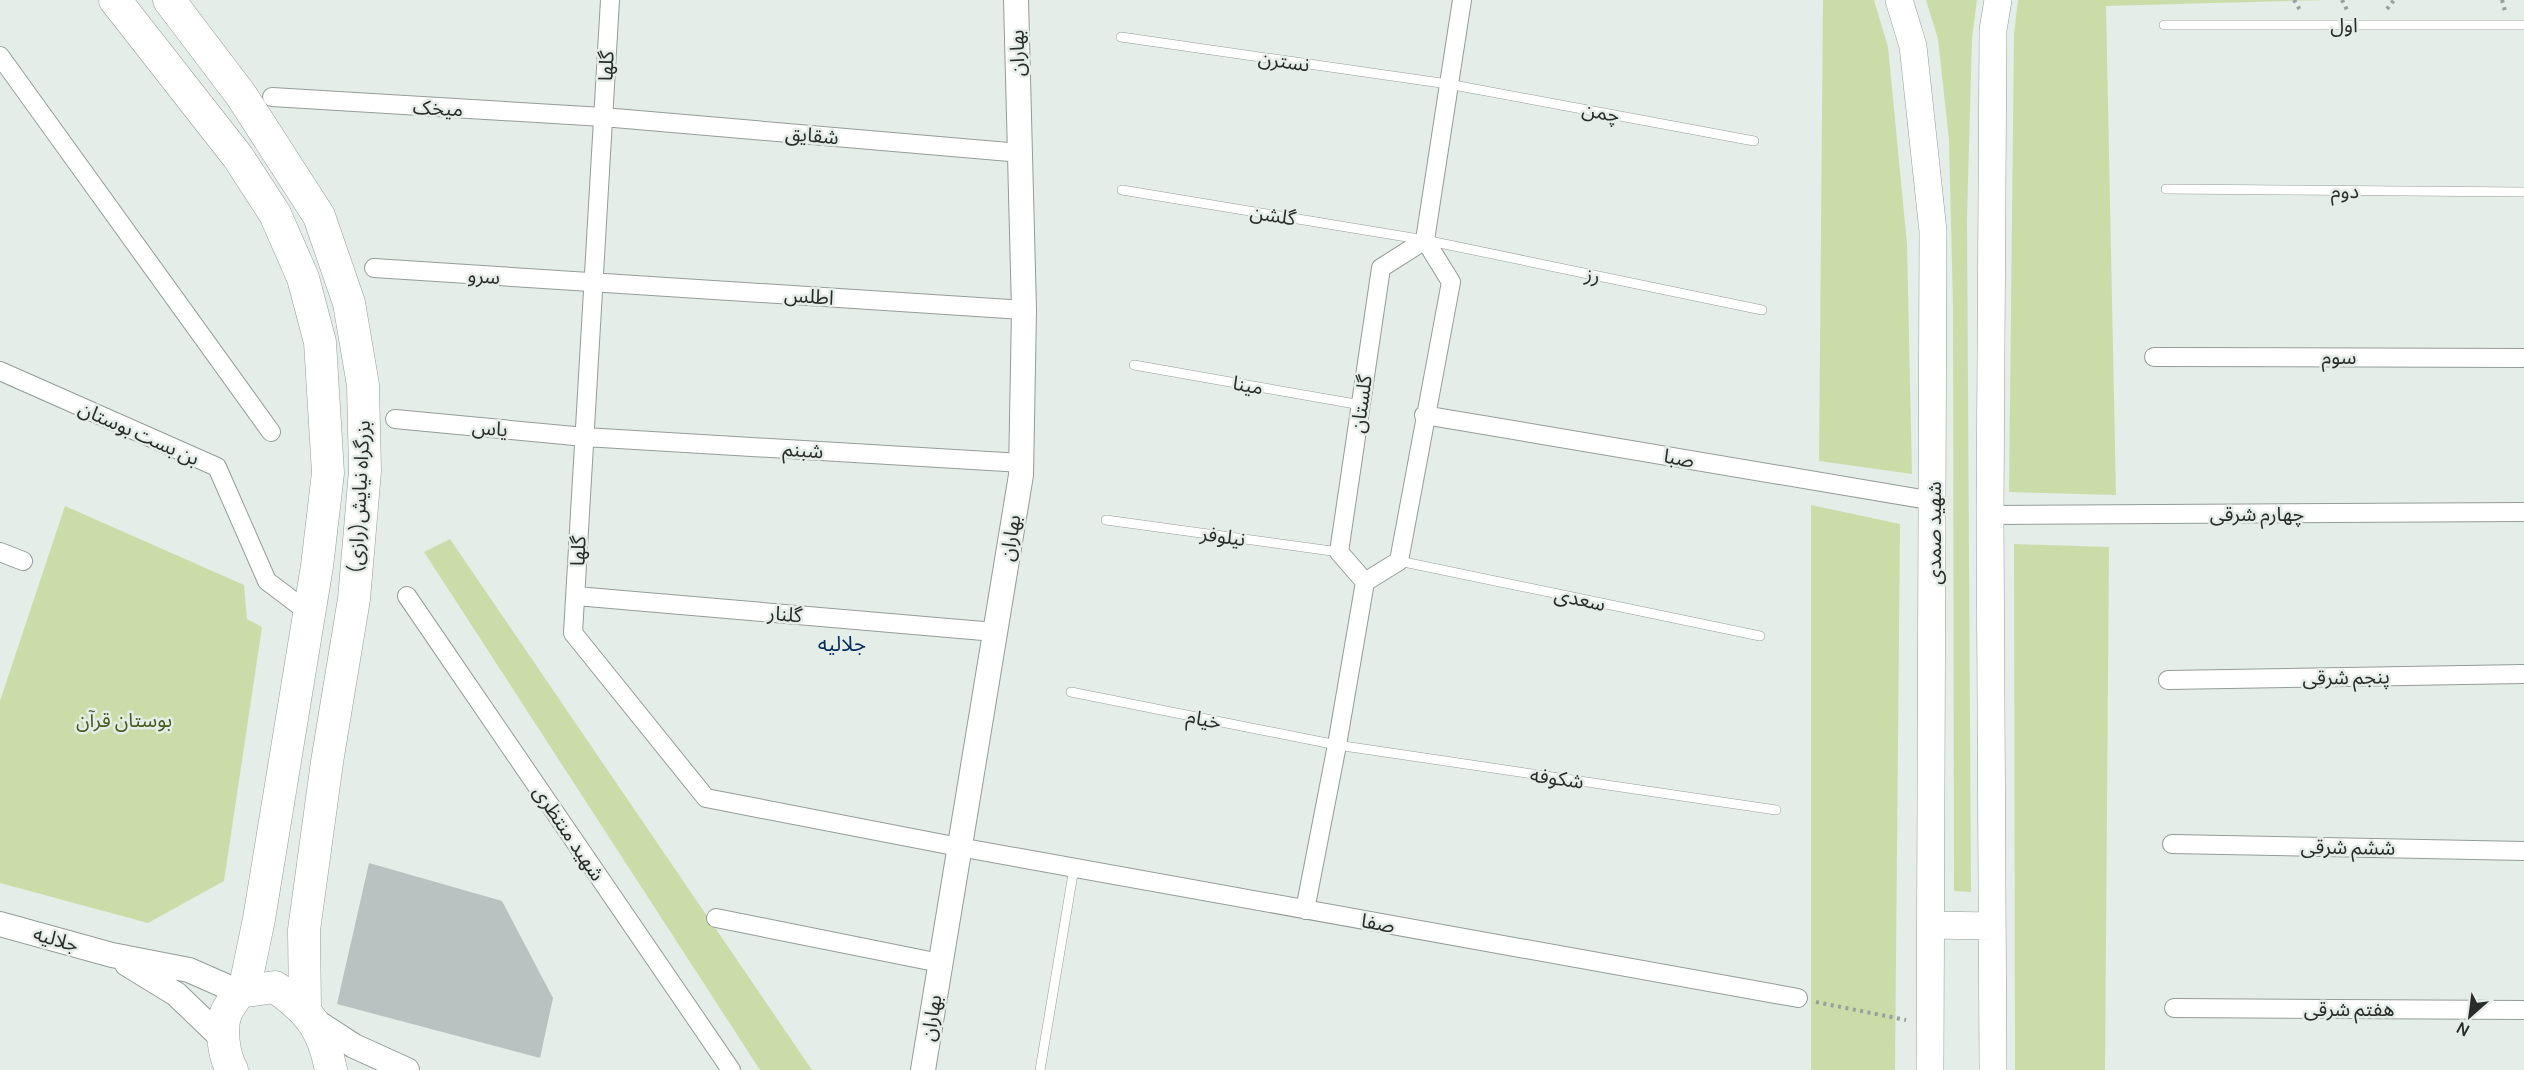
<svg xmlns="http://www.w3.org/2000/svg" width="2524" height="1070" viewBox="0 0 2524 1070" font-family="Manrope,'Noto Sans Arabic',sans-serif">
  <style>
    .green { fill: #cadda9 }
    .building { fill: #b9c2c0 }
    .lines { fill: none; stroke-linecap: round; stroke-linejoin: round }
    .lane-casing { stroke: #949c98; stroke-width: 10 }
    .street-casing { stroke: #949c98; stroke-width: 20 }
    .secondary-casing { stroke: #949c98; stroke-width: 26 }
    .primary-casing { stroke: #949c98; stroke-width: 28 }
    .highway-casing { stroke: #949c98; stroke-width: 33 }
    .path { stroke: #999f9c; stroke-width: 4; stroke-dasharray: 3 4.5; stroke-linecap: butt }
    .lane { stroke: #fff; stroke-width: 9 }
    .street { stroke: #fff; stroke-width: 18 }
    .secondary { stroke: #fff; stroke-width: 24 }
    .primary { stroke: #fff; stroke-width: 27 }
    .highway { stroke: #fff; stroke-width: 32 }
    .labels { text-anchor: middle; stroke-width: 5; stroke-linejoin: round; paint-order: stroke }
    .street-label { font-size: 20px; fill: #292c2b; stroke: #e5ede8 }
    .park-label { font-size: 20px; fill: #4a5d1f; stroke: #e5ede8 }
    .neighbourhood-label { font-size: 21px; fill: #042d5f; stroke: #e5ede8 }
  </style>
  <rect width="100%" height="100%" fill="#e5ede8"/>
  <!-- green -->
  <path class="green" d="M 1823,0 L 1874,0 L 1888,47 L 1907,244 L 1912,474 L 1819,461 Z
    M 1926,0 L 1977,0 L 1972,38 L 1967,217 L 1971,892 L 1954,891 L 1953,306 L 1949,140 L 1938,39 Z
    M 2018,0 L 2326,0 L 2106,6 L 2116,495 L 2009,492 L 2014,34 Z
    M 1811,505 L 1900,524 L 1895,1070 L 1811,1070 Z
    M 65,506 L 244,585 L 247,619 L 262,627 L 224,881 L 148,923 L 0,883 L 0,701 Z
    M 450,539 L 812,1070 L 760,1070 L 424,552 Z
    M 2014,544 L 2109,547 L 2105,1070 L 2015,1070 Z"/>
  <!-- building -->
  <path class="building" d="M 369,863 L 502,901 L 553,998 L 540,1058 L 337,1004 Z"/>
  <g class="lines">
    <defs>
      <path id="lane" d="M 2164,25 L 2524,25
        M 1121,37 L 1448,84 L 1754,141
        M 2166,189 L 2524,192
        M 1122,190 L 1425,240 L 1762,310
        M 1134,365 L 1361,405
        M 1106,520 L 1339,552
        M 1399,561 L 1760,636
        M 1071,692 L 1337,745 L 1776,810
        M 1040,1070 L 1074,868"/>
      <path id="street" d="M 610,0 L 573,633 L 706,798 L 959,847 L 1798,998
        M 0,56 L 271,432
        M 272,97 L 603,117 L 1020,153
        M 374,268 L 1024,310
        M 2154,357 L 2524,358
        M 0,371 L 217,467 L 267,581 L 308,612
        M 1424,415 L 1934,501
        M 395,419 L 585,437 L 1021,463
        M 1990,515 L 2524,512
        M 0,552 L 23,561
        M 1365,582 L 1339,552 L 1381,268 L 1425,240
        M 407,596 L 731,1070
        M 576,596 L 995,632
        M 2168,680 L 2524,674
        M 2172,844 L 2524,851
        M 1305,910 L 1337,745 L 1365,582 L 1399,561 L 1451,282 L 1425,240 L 1462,0
        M 716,918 L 940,963
        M 2174,1008 L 2524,1010"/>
      <path id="secondary" d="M 0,924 L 112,955 L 189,970 L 239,992
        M 127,964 L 176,994 L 224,1040
        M 311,1018 L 354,1046 L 407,1070
        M 923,1070 L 1021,475 L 1024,310 L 1016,0"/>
      <path id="primary" d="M 1899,0 L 1913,46 L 1933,231 L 1930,1070
        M 1931,925 L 1992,926
        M 1993,1070 L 1990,515 L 1993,30 L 1998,0"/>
      <path id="highway" d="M 115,0 L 238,157 L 275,214 L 303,278 L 320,342 L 328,473 L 317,566 L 259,919 L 244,991
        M 169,0 L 241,95 L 319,216 L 349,303 L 363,385 L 365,471 L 354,599 L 327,762 L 304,930 L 305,1008
        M 232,1070 C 224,1056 220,1029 226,1013 C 229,1006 235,999 239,992 L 275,987 C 309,1011 323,1028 331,1070"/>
    </defs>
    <!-- lane casing -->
    <use href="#lane" class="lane-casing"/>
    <!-- street casing -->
    <use href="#street" class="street-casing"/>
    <!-- secondary casing -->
    <use href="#secondary" class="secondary-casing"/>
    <!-- primary casing -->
    <use href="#primary" class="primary-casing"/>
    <!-- highway casing -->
    <use href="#highway" class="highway-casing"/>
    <!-- path -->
    <path class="path" d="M 2294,0 L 2300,10
      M 2342,0 L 2347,10
      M 2502,0 L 2505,11
      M 2387,9 L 2394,0
      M 1816,1002 L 1906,1020"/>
    <!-- lane -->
    <use href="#lane" class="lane"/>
    <!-- street -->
    <use href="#street" class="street"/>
    <!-- secondary -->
    <use href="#secondary" class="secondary"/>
    <!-- primary -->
    <use href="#primary" class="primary"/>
    <!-- highway -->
    <use href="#highway" class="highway"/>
  </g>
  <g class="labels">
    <!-- street labels -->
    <g class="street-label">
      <text x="2344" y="32">اول</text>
      <text transform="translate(1017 53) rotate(-91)" y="7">بهاران</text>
      <text transform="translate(1284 61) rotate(8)" y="7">نسترن</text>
      <text transform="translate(606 66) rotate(-87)" y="7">گلها</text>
      <text transform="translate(438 108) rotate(3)" y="7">میخک</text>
      <text transform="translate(1601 112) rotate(10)" y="7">چمن</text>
      <text transform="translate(812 135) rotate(5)" y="7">شقایق</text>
      <text transform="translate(2345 191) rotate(1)" y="7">دوم</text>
      <text transform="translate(1273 215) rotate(9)" y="7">گلشن</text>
      <text transform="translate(1593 275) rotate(12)" y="7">رز</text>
      <text transform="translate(484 276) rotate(4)" y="7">سرو</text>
      <text transform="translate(809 296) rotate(4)" y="7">اطلس</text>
      <text x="2339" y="364">سوم</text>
      <text transform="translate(1248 385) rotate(10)" y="7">مینا</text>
      <text transform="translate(1361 404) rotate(-82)" y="7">گلستان</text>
      <text transform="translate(490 428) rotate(5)" y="7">یاس</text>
      <text transform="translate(139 433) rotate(24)" y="7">بن بست بوستان</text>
      <text transform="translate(803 450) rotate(4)" y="7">شبنم</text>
      <text transform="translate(1679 458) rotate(10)" y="7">صبا</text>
      <text transform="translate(359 497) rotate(-87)" y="7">بزرگراه نیایش(رازی)</text>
      <text x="2257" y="521">چهارم شرقی</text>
      <text transform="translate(1934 533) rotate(-90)" y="7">شهید صمدی</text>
      <text transform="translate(1223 536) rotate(8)" y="7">نیلوفر</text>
      <text transform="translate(1010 538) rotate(-81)" y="7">بهاران</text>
      <text transform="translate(578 551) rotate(-87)" y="7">گلها</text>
      <text transform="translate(1580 599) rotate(12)" y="7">سعدی</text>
      <text transform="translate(785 614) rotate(5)" y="7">گلنار</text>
      <text transform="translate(2346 677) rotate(-1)" y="7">پنجم شرقی</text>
      <text transform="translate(1204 719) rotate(11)" y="7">خیام</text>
      <text transform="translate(1557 778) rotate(8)" y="7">شکوفه</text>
      <text transform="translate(569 833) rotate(56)" y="7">شهید منتظری</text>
      <text transform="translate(2348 847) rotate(1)" y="7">ششم شرقی</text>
      <text transform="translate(1378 923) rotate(10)" y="7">صفا</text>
      <text transform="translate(56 939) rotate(16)" y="7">جلالیه</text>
      <text x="2349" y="1016">هفتم شرقی</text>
      <text transform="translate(931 1018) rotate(-81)" y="7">بهاران</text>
    </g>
    <!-- park labels -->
    <g class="park-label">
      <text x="124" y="727">بوستان قرآن</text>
    </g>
    <!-- neighbourhood labels -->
    <g class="neighbourhood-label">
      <text x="842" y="651">جلالیه</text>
    </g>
  </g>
  <!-- north arrow -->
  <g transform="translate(2470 1016) rotate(208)" stroke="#e5ede8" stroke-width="4.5" paint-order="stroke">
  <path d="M0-4.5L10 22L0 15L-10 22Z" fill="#292c2b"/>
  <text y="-9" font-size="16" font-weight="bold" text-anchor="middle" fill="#292c2b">N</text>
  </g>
</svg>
